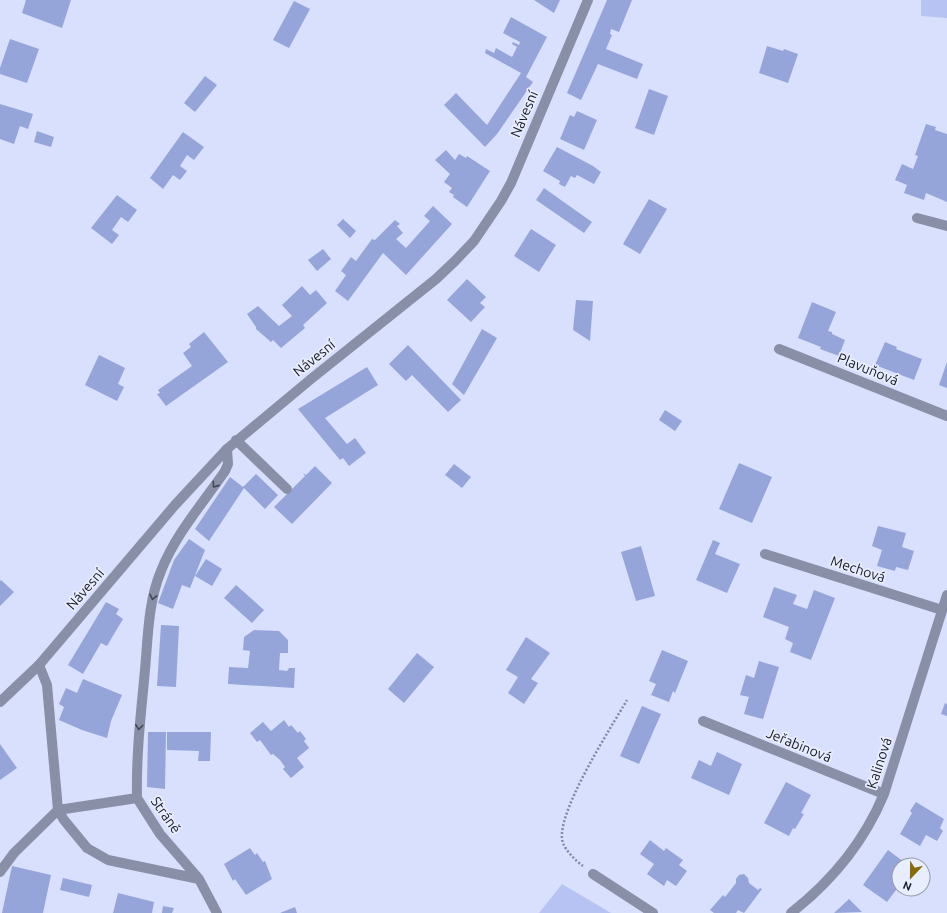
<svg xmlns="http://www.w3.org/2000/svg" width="947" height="913" viewBox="0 0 947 913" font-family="Ubuntu,sans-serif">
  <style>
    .green { fill: #b7c4f3 }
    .building { fill: #96a5d9 }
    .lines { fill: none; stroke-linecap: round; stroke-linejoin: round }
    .path { stroke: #82889d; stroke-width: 2.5; stroke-dasharray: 2 2; stroke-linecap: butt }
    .service { stroke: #888fa6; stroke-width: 10 }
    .minor { stroke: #888fa6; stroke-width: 10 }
    .tertiary { stroke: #888fa6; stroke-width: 10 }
    .oneway { stroke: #444857 }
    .labels { text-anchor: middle; stroke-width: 3.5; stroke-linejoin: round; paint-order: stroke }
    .street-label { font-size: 14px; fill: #161923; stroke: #e9eeff }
  </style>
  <rect width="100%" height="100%" fill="#d8e0fd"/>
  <!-- green -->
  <path class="green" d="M 921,0 L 947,0 L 947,18 L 921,16 Z
    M 562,884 L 611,913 L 539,913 Z"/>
  <!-- building -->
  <path class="building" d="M 26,0 L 71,0 L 62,28 L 22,13 Z
    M 534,0 L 560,0 L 554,13 Z
    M 607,0 L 632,0 L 619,32 L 611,29 L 610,34 L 612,35 L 606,49 L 643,64 L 637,79 L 598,64 L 581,100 L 567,93 Z
    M 294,1 L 310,9 L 289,48 L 273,40 Z
    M 511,17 L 547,37 L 526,77 L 533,82 L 497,134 L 485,147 L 444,105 L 456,93 L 487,125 L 521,73 L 485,53 L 486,49 L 494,53 L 496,48 L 512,57 L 517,47 L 512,44 L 513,42 L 519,45 L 520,42 L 503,33 Z
    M 10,39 L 39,49 L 27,83 L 0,74 L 0,68 Z
    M 767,46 L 783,51 L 784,49 L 798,54 L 788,83 L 759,73 Z
    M 205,76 L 217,85 L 195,112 L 184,103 Z
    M 649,89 L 668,96 L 654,135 L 635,128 Z
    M 0,104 L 33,114 L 28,129 L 20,126 L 14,144 L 0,139 Z
    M 577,111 L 597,120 L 584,150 L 560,139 L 570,115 L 574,117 Z
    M 926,124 L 936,127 L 935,130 L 947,134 L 947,202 L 926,193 L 924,200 L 904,193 L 907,185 L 895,180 L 902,164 L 913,169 L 918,156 L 915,155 Z
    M 37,131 L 54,137 L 51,147 L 34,142 Z
    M 183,132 L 204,147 L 194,160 L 187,155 L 180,166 L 187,171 L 180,180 L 173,175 L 163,189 L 150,178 Z
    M 557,147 L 593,166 L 601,172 L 594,184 L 577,175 L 575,178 L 571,176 L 565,187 L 559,184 L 560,181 L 543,171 Z
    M 446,150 L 455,160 L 459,154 L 466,158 L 467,156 L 490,171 L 467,207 L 453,197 L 454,195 L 449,192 L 452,188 L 444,182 L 450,174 L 435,160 Z
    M 544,188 L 592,222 L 584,233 L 536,200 Z
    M 117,195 L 137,210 L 128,222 L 121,217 L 112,230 L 119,235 L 112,244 L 91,228 Z
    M 649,199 L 667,209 L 640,254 L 623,244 Z
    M 433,206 L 452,224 L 406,275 L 383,253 L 348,301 L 335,291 L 346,275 L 341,271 L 351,257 L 356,261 L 372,239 L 375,240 L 395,220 L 400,224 L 397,226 L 403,233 L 396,239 L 406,248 L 430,221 L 424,216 Z
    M 343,219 L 356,231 L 350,238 L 337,225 Z
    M 531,229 L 556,245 L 539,272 L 514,256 Z
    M 323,249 L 331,259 L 317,271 L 308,260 Z
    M 467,279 L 486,297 L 480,303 L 485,307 L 471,322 L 447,300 Z
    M 302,286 L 310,295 L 316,290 L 327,303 L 303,325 L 305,328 L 281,348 L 273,340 L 271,342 L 256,329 L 256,327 L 247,314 L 258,306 L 279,326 L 292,316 L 282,305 Z
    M 576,300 L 593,301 L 590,341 L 573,330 Z
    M 812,302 L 836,312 L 828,331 L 832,332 L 832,334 L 845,340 L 839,356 L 820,349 L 821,347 L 798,338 Z
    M 482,329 L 497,338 L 464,395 L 452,384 Z
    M 204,332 L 228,362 L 166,406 L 157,394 L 160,393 L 158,390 L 192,366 L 183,353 L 191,347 L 189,344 Z
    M 885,342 L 897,347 L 896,349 L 922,359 L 914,380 L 875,365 Z
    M 408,345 L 461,400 L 448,412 L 412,375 L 406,381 L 389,364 Z
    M 99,355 L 125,368 L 118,384 L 124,387 L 117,401 L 85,385 Z
    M 947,362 L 947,388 L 939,385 Z
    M 367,367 L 378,385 L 325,418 L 347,444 L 355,438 L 366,453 L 349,466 L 343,458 L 340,460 L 298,409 Z
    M 665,410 L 682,421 L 675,431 L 659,420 Z
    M 739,463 L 772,477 L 752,523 L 719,509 Z
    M 454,464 L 471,477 L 462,488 L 445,475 Z
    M 315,466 L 332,483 L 292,524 L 274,507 L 305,476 L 303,473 L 306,475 Z
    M 256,474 L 278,495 L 265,509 L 244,488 L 209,541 L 195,529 L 230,477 L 243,487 Z
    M 878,526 L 906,533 L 902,547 L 914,551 L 908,570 L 896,567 L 895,571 L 877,566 L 882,550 L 872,546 Z
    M 189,539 L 205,550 L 190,588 L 182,585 L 173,609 L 158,603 L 174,560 Z
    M 713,540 L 720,543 L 715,554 L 740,564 L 727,593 L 696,580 Z
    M 641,546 L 655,596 L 636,601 L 621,552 Z
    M 206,559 L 222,569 L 212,586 L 195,576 Z
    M 1,580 L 14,592 L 0,606 L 0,581 Z
    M 236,585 L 264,610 L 252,623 L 224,598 Z
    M 774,587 L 797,595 L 793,604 L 807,609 L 814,590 L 835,598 L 811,660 L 790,652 L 793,643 L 785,639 L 789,627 L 763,617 Z
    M 106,602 L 119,609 L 116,614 L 123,619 L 107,646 L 101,643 L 83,674 L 68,665 Z
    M 161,625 L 179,626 L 176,687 L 157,686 Z
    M 254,630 L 279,631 L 288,640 L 288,653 L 280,653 L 279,670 L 287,671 L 289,668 L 295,668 L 294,688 L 228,684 L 229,667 L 248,668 L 250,651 L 243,650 L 244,637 Z
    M 526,637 L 550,653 L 531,679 L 538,683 L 524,704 L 508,693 L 518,677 L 506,670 Z
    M 662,650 L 688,661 L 675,693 L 673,691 L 669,702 L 651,695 L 656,684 L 649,681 Z
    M 417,653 L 434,667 L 404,703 L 388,689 Z
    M 759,661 L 779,667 L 763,719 L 744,714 L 749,697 L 740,695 L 746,675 L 754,678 Z
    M 83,679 L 122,695 L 111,721 L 107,738 L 82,730 L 59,720 L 64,707 L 59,704 L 66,688 L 77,693 Z
    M 945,703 L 947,704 L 947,716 L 941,714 Z
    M 642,706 L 661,714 L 639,764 L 620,756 Z
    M 284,720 L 289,727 L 291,725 L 298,733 L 300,731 L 306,739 L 304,741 L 309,748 L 297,758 L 304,767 L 291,778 L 283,769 L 285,767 L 280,760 L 273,754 L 271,755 L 260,740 L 257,742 L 250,733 L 263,722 L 271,731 Z
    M 148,732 L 166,732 L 165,789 L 147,787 Z
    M 167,732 L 211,732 L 210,761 L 198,761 L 199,751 L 167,750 Z
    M 0,744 L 17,768 L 0,780 Z
    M 717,752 L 742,764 L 729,795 L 691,778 L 699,760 L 711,766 Z
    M 786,782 L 811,795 L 801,813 L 804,814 L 795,829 L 793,828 L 789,836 L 764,823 Z
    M 916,802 L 944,819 L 940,828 L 943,831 L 937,841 L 926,835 L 920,846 L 900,834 L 912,813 L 910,811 Z
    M 650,840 L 664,851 L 666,848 L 683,860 L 679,865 L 687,871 L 676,886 L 667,880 L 664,886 L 647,874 L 654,864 L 640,854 Z
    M 250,848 L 255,855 L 257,853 L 263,862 L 265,861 L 272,879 L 246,895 L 235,879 L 233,881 L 224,864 Z
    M 888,850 L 908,865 L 899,865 L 899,886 L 887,902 L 863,885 Z
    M 12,866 L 51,875 L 43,913 L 2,913 Z
    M 744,874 L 748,878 L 749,883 L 758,890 L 760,888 L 762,889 L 744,913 L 738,910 L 736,913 L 714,913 L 710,910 L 723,895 L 725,897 L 736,883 L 736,879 L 739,875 Z
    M 63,878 L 92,885 L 89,897 L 60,890 Z
    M 118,893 L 154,902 L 152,913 L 113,913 Z
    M 849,899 L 862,912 L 834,913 Z
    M 163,906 L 174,908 L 172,913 L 162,913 Z
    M 295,907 L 297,913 L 280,913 Z"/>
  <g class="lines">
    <!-- path -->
    <path class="path" d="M 583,866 C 576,861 566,851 563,843 C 553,817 612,726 627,700"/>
    <!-- service -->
    <path class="service" d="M 236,440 L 287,489
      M 0,872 L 14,853 L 58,810"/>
    <!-- minor -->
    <path class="minor" d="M 917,218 L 947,226
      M 779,349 L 947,416
      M 765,554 L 942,610
      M 39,665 L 47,685 L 58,810 L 64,820 L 87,848 L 108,860 L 199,879
      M 703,721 L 884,794
      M 137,798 C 136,755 141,713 145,670 C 148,637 148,602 161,571 C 175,535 203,503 225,471 L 228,464 L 227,449
      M 137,798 L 160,834 L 199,879 L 217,913
      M 58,810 L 137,798
      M 593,874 L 653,913
      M 791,913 C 832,881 864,842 884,794 L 947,595"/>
    <!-- tertiary -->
    <path class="tertiary" d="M 0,702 L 39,665 L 175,505 L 227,449 L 311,379 L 436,279 L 455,261 L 474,241 L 501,201 L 511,183 L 588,0"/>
  </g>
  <!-- one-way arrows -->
  <defs><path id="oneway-chevron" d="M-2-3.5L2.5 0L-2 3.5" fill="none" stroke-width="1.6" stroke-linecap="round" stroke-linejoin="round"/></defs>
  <g class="oneway">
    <use href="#oneway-chevron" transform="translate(215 485) rotate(125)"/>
    <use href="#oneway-chevron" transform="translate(153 597) rotate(102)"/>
    <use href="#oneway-chevron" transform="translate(139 727) rotate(96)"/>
  </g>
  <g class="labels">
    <!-- street labels -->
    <g class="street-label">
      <text transform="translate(524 114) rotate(-67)" y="5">Návesní</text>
      <text transform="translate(314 358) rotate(-39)" y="5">Návesní</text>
      <text transform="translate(868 369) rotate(22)" y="5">Plavuňová</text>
      <text transform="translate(858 569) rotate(18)" y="5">Mechová</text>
      <text transform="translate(85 589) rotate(-49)" y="5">Návesní</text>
      <text transform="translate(799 745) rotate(22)" y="5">Jeřabinová</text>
      <text transform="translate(879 763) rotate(-72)" y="5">Kalinová</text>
      <text transform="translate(166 815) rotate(55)" y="5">Stráně</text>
    </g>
  </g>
  <!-- north arrow -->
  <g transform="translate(911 877) rotate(202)"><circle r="19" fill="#e9eeff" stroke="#9599a7"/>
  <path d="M0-3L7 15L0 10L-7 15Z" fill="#856c08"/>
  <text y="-6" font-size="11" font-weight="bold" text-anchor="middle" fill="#161923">N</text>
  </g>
</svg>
